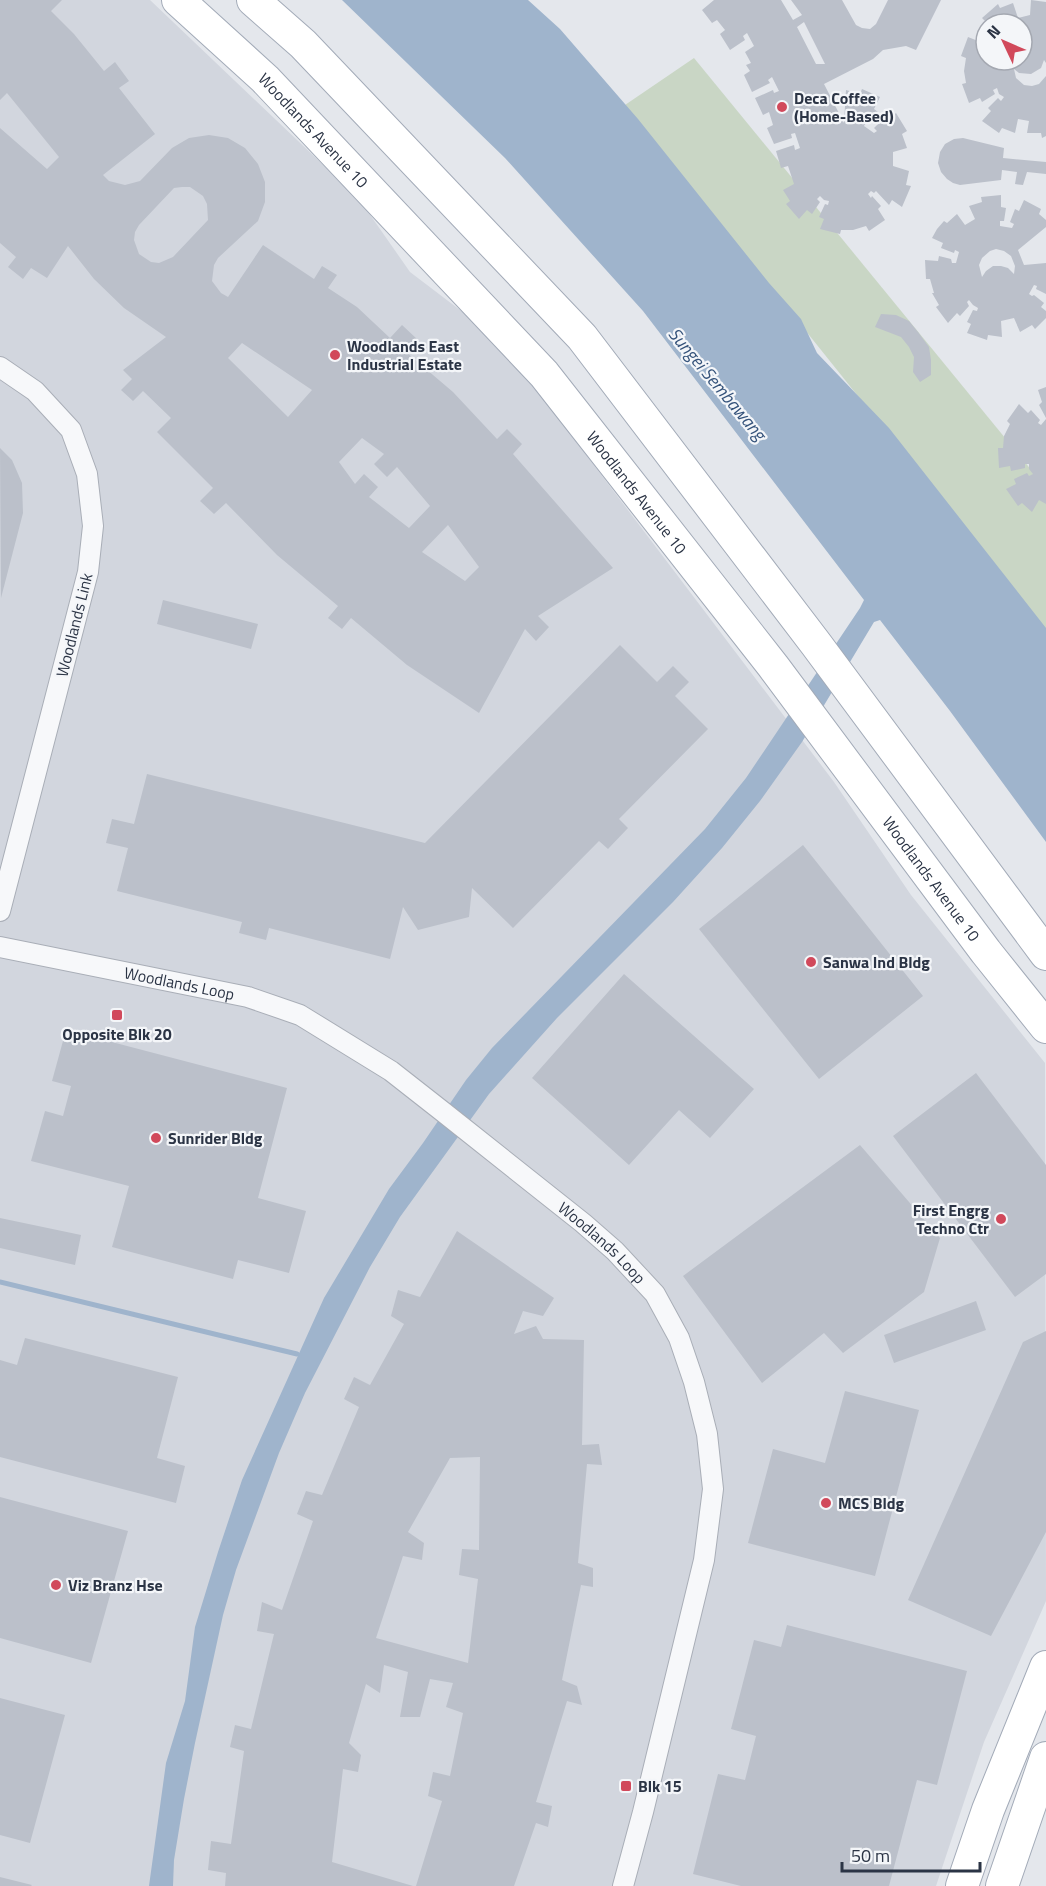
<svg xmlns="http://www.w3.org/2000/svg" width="1046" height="1886" viewBox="0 0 1046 1886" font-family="'Titillium Web',sans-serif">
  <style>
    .built { fill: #d2d6de }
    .green { fill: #c9d6c5 }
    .water { fill: #9fb4cc }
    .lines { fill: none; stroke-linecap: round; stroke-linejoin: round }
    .stream { stroke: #9fb4cc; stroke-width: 5 }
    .building { fill: #bbc0ca; fill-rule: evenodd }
    .minor-casing { stroke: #a9aeb7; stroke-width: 22 }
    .primary-casing { stroke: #a3abb8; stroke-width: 34 }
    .minor { stroke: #f7f8fa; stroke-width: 20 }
    .primary { stroke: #fff; stroke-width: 32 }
    .poi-dot { fill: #d1495b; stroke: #f4f6f9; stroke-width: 2 }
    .labels { text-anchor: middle; stroke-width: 4.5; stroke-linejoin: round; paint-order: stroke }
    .poi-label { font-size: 16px; font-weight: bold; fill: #2b3445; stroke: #f4f6f9; text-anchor: start }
    .street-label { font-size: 16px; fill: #2b3445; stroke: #f4f6f9 }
    .water-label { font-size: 18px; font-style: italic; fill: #34527a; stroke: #f4f6f9 }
  </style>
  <rect width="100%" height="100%" fill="#e4e7ec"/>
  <!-- built -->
  <path class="built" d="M 0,0 L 150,0 L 359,199 L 410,272 L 485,329 L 546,402 L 834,782 L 911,895 L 1045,1063 L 1046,1601 L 984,1742 L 936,1886 L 0,1886 Z"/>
  <!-- green -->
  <path class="green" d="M 694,58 L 1046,488 L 1046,631 L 625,105 Z"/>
  <!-- water -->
  <path class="water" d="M 342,0 L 528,0 L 560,29 L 638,119 L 769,283 L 801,319 L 817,353 L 889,428 L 1046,628 L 1046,842 L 950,711 L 880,620 L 874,622 L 802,742 L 760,801 L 722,848 L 673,902 L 557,1018 L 489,1094 L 400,1217 L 370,1267 L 305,1393 L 279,1453 L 236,1570 L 223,1615 L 195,1743 L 184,1799 L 174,1860 L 173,1886 L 149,1886 L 166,1763 L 185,1701 L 195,1627 L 218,1552 L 242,1480 L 324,1298 L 389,1189 L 423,1143 L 466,1080 L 492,1048 L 705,829 L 746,778 L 860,608 L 864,600 L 643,311 L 505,158 Z"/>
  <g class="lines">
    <!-- stream -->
    <path class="stream" d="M 0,1282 L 297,1354"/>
  </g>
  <!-- building -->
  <path class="building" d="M 0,0 L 62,0 L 51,11 L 74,34 L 104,71 L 115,62 L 129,81 L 119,88 L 155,134 L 103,175 L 109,181 L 125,185 L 140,181 L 172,148 L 189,138 L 209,135 L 228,138 L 245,148 L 258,164 L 265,182 L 265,202 L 258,221 L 218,258 L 214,265 L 212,281 L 221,293 L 228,297 L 263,245 L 314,279 L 322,266 L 337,275 L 328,288 L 357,307 L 390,338 L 402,325 L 417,339 L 406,352 L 453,392 L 497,439 L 507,429 L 522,444 L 513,454 L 613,568 L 538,616 L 549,627 L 536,641 L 525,629 L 479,713 L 407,665 L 351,618 L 342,629 L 328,618 L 338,606 L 277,555 L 226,503 L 214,514 L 200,501 L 213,488 L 157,432 L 171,418 L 143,391 L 133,401 L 121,390 L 132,379 L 123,370 L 166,337 L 124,308 L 94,279 L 68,246 L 47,278 L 31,268 L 23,279 L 8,267 L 16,257 L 0,243 L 0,128 L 47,169 L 59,157 L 7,93 L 0,100 ZM 182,187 L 190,187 L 203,196 L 207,204 L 208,220 L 173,257 L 159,263 L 151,262 L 139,254 L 134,240 L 135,232 L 139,225 L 174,188 ZM 242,343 L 312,390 L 288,417 L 228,358 ZM 362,438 L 384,454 L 374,464 L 387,477 L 397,467 L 430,506 L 409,528 L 369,497 L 378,487 L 364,474 L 355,484 L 339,462 ZM 448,525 L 479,567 L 465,581 L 422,552 Z
    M 714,0 L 781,0 L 793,20 L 802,15 L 791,0 L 842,0 L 856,25 L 862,28 L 870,29 L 876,24 L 888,0 L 941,0 L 916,50 L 906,46 L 883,50 L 873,59 L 824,84 L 844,123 L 846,90 L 860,94 L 862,89 L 880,97 L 874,109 L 878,112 L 870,124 L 866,122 L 864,126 L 874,133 L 877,131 L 874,128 L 884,118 L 887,121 L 896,113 L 907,131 L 902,134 L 907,148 L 893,152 L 893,166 L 909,171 L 906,185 L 911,186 L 902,207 L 892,200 L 889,205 L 876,191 L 874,193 L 871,191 L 868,194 L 871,198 L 872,196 L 881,206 L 878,209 L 885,220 L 869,231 L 866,226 L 853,230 L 841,230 L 840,234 L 820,229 L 824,219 L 819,217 L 825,204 L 828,205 L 829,201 L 824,200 L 820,196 L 817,199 L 820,202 L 812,214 L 807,210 L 799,219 L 786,204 L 790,201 L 783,190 L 794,184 L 788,166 L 781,168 L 776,151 L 794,145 L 795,150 L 800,148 L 795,133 L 791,134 L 792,138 L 774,144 L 767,128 L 773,125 L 769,112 L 763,115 L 755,98 L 773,90 L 774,93 L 779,91 L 772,77 L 768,80 L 770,83 L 752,92 L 744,75 L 750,71 L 746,65 L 751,63 L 745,52 L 754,46 L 747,33 L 743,36 L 745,40 L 730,50 L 720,34 L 725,30 L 717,20 L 712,23 L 702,10 ZM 804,22 L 825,64 L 816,64 L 797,27 Z
    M 1031,0 L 1046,2 L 1046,63 L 1044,60 L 1041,68 L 1031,74 L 1019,73 L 1014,69 L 1016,78 L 1024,85 L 1032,86 L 1039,84 L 1046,76 L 1046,136 L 1042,138 L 1041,133 L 1027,133 L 1029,121 L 1018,119 L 1015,133 L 1002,128 L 999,133 L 982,121 L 991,111 L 988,108 L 998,98 L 1001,101 L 1004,97 L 999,94 L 997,88 L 993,90 L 995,94 L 982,102 L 980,98 L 969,103 L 962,84 L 966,83 L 964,71 L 966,58 L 961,56 L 968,37 L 978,41 L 982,37 L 986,39 L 986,60 L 1022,60 L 1022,24 L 988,24 L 982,18 L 998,4 L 1000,8 L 1013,3 L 1018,18 L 1030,15 Z
    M 963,138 L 1004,148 L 1003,158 L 1046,162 L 1046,174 L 1027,172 L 1023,185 L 1015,184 L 1017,172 L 1002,170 L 1001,180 L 960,185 L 953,183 L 947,179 L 941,172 L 938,163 L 940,152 L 945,144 L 954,139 Z
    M 1001,195 L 1001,207 L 1006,208 L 1004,221 L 1000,221 L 1000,226 L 1012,228 L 1014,224 L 1010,222 L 1015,209 L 1019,211 L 1024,200 L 1041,209 L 1039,214 L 1046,220 L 1046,227 L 1018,250 L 1024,265 L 1046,263 L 1046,294 L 1036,289 L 1037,286 L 1034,285 L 1029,294 L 1032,296 L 1034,295 L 1044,303 L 1041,307 L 1046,311 L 1046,318 L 1035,329 L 1032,325 L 1020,332 L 1014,318 L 1001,321 L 1002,337 L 988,335 L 987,340 L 967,333 L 971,324 L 967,322 L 973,310 L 977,311 L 978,308 L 973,305 L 969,300 L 967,302 L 969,306 L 960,316 L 957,313 L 948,323 L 936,307 L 939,305 L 932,293 L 934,293 L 930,279 L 926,279 L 925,260 L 938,261 L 939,256 L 951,259 L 952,263 L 956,263 L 959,252 L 955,250 L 954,253 L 941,248 L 943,243 L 932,238 L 937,229 L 944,221 L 947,223 L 957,214 L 965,225 L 975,219 L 969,206 L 982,202 L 981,197 ZM 996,249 L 1004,251 L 1011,256 L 1015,266 L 1014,274 L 1008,268 L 1001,266 L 993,266 L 986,271 L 982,277 L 979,265 L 982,258 L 990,251 Z
    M 881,314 L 896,315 L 909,321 L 918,332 L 929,347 L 931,360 L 931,375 L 920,382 L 913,372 L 914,357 L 909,347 L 901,337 L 875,327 Z
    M 1046,387 L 1046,418 L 1039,405 L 1042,402 L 1038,390 Z
    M 1019,404 L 1028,413 L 1031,410 L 1040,420 L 1038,423 L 1041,425 L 1046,419 L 1046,504 L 1039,500 L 1032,512 L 1022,503 L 1018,506 L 1006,489 L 1016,484 L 1014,479 L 1027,473 L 1029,476 L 1033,474 L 1029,469 L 1029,464 L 1025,464 L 1025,468 L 1011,471 L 1010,466 L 999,468 L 998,448 L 1003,448 L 1004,436 L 1010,424 L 1007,421 Z
    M 0,448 L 12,460 L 22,483 L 23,513 L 1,598 Z
    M 163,600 L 258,624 L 251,649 L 157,624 Z
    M 620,645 L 657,682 L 673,666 L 689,682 L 675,696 L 708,729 L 619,819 L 628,828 L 608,849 L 599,841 L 513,928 L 472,888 L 469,917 L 418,930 L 403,907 L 390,959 L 269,928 L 266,940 L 239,933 L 242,922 L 117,891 L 128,848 L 106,843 L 112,819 L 134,824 L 147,774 L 425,843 Z
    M 803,845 L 923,996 L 819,1079 L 699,929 Z
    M 624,974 L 754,1089 L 710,1138 L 679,1110 L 629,1165 L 532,1078 Z
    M 66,1030 L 287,1088 L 258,1198 L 306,1211 L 289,1273 L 238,1260 L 233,1279 L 112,1247 L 129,1186 L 31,1161 L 45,1111 L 63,1116 L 71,1086 L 52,1081 Z
    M 976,1073 L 1046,1165 L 1046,1274 L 1015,1297 L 893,1136 Z
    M 860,1145 L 940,1238 L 924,1292 L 843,1353 L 824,1333 L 762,1383 L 683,1276 Z
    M 0,1218 L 81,1235 L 75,1265 L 0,1248 Z
    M 457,1231 L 554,1298 L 543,1316 L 523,1311 L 514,1334 L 536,1326 L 543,1339 L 584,1340 L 582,1445 L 599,1444 L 602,1465 L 587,1464 L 578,1563 L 593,1568 L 593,1587 L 581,1585 L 562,1680 L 577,1686 L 582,1705 L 567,1701 L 536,1802 L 552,1806 L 548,1827 L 536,1823 L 514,1886 L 416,1886 L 442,1801 L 428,1796 L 433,1772 L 450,1776 L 463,1713 L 446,1707 L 453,1683 L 430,1679 L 420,1717 L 400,1717 L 408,1672 L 384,1665 L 380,1693 L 366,1684 L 349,1743 L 361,1755 L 358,1772 L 343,1769 L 332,1862 L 413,1886 L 225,1886 L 226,1873 L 208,1870 L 211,1841 L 231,1844 L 244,1751 L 230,1747 L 235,1725 L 251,1729 L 274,1634 L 257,1631 L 262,1602 L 282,1610 L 313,1521 L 297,1514 L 306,1491 L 322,1495 L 359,1407 L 344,1399 L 354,1377 L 370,1385 L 404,1324 L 391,1316 L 398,1290 L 420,1297 ZM 480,1457 L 479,1550 L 462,1549 L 459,1575 L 478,1579 L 468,1663 L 376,1638 L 403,1556 L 422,1560 L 424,1543 L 408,1532 L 450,1458 Z
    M 976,1301 L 986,1330 L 894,1363 L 884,1335 Z
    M 1046,1331 L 1046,1532 L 991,1636 L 908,1600 L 1023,1342 Z
    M 25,1338 L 178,1377 L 157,1458 L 185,1466 L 176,1503 L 0,1457 L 0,1360 L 17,1365 Z
    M 845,1391 L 919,1410 L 875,1576 L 748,1543 L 773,1449 L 825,1463 Z
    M 0,1497 L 128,1531 L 91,1663 L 0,1638 Z
    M 787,1625 L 967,1671 L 937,1785 L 917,1780 L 889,1886 L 741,1886 L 693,1874 L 718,1774 L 745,1780 L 756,1736 L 731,1729 L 754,1640 L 781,1647 Z
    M 0,1698 L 65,1715 L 30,1843 L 0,1835 Z
    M 0,1877 L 32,1885 L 31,1886 L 0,1886 Z"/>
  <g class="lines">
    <defs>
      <g id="minor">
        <path d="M 0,367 L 35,391 L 71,430 L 87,474 L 93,526 L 88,572 L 0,911"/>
        <path id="s1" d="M 0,947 L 248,997 L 300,1015 L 391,1071 L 442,1111 L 583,1223 L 615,1251 L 655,1294 L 679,1338 L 694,1382 L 707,1434 L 713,1489 L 704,1560 L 643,1812 L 623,1886"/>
      </g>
      <g id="primary">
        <path id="s2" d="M 178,0 L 265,79 L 544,374 L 773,666 L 986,952 L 1046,1027"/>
        <path d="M 253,0 L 303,44 L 582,337 L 816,644 L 1046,954"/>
        <path d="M 962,1886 L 988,1810 L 1046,1667"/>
        <path d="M 1002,1886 L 1046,1758"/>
      </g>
    </defs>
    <!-- minor casing -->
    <use href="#minor" class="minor-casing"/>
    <!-- primary casing -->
    <use href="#primary" class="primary-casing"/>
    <!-- minor -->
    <use href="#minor" class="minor"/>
    <!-- primary -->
    <use href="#primary" class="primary"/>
  </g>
  <!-- markers -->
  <g class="poi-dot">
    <circle cx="782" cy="107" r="6"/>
    <circle cx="335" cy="355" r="6"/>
    <circle cx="811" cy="962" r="6"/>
    <rect x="111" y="1009" width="12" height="12" rx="3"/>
    <circle cx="156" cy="1138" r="6"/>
    <circle cx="1001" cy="1219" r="6"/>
    <circle cx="826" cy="1503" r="6"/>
    <circle cx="56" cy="1585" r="6"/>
    <rect x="620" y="1780" width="12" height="12" rx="3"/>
  </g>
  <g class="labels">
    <!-- poi labels -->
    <g class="poi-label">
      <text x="794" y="104">Deca Coffee<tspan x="794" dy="18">(Home-Based)</tspan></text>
      <text x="347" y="352">Woodlands East<tspan x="347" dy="18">Industrial Estate</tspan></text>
      <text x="823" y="968">Sanwa Ind Bldg</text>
      <text x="117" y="1040" text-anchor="middle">Opposite Blk 20</text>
      <text x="168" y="1144">Sunrider Bldg</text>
      <text x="989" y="1216" text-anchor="end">First Engrg<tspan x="989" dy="18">Techno Ctr</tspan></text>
      <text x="838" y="1509">MCS Bldg</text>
      <text x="68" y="1591">Viz Branz Hse</text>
      <text x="638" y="1792">Blk 15</text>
    </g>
    <!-- street labels -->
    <g class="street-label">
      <text dy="6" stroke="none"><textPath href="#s2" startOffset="188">Woodlands Avenue 10</textPath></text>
      <text dy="6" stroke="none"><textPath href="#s2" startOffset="674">Woodlands Avenue 10</textPath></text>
      <text transform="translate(74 625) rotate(-76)" y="6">Woodlands Link</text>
      <text dy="6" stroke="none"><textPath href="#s2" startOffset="1160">Woodlands Avenue 10</textPath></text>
      <text dy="6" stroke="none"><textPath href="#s1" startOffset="183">Woodlands Loop</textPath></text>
      <text dy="6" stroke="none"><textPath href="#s1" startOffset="687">Woodlands Loop</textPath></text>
    </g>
    <!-- water labels -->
    <g class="water-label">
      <text transform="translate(717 384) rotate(50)" y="6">Sungei Sembawang</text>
    </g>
  </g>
  <!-- north arrow -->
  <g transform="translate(1004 42) rotate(314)"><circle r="28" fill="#f4f6f9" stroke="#a4a8b1" stroke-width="1.5"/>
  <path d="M0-4.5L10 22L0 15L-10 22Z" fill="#d1495b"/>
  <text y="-9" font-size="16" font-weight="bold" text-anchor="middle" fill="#2b3445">N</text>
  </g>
  <!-- scale -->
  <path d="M842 1862v9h138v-9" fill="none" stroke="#2b3445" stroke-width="3"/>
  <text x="851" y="1862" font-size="18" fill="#2b3445" stroke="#f4f6f9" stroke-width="4.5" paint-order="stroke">50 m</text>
</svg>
